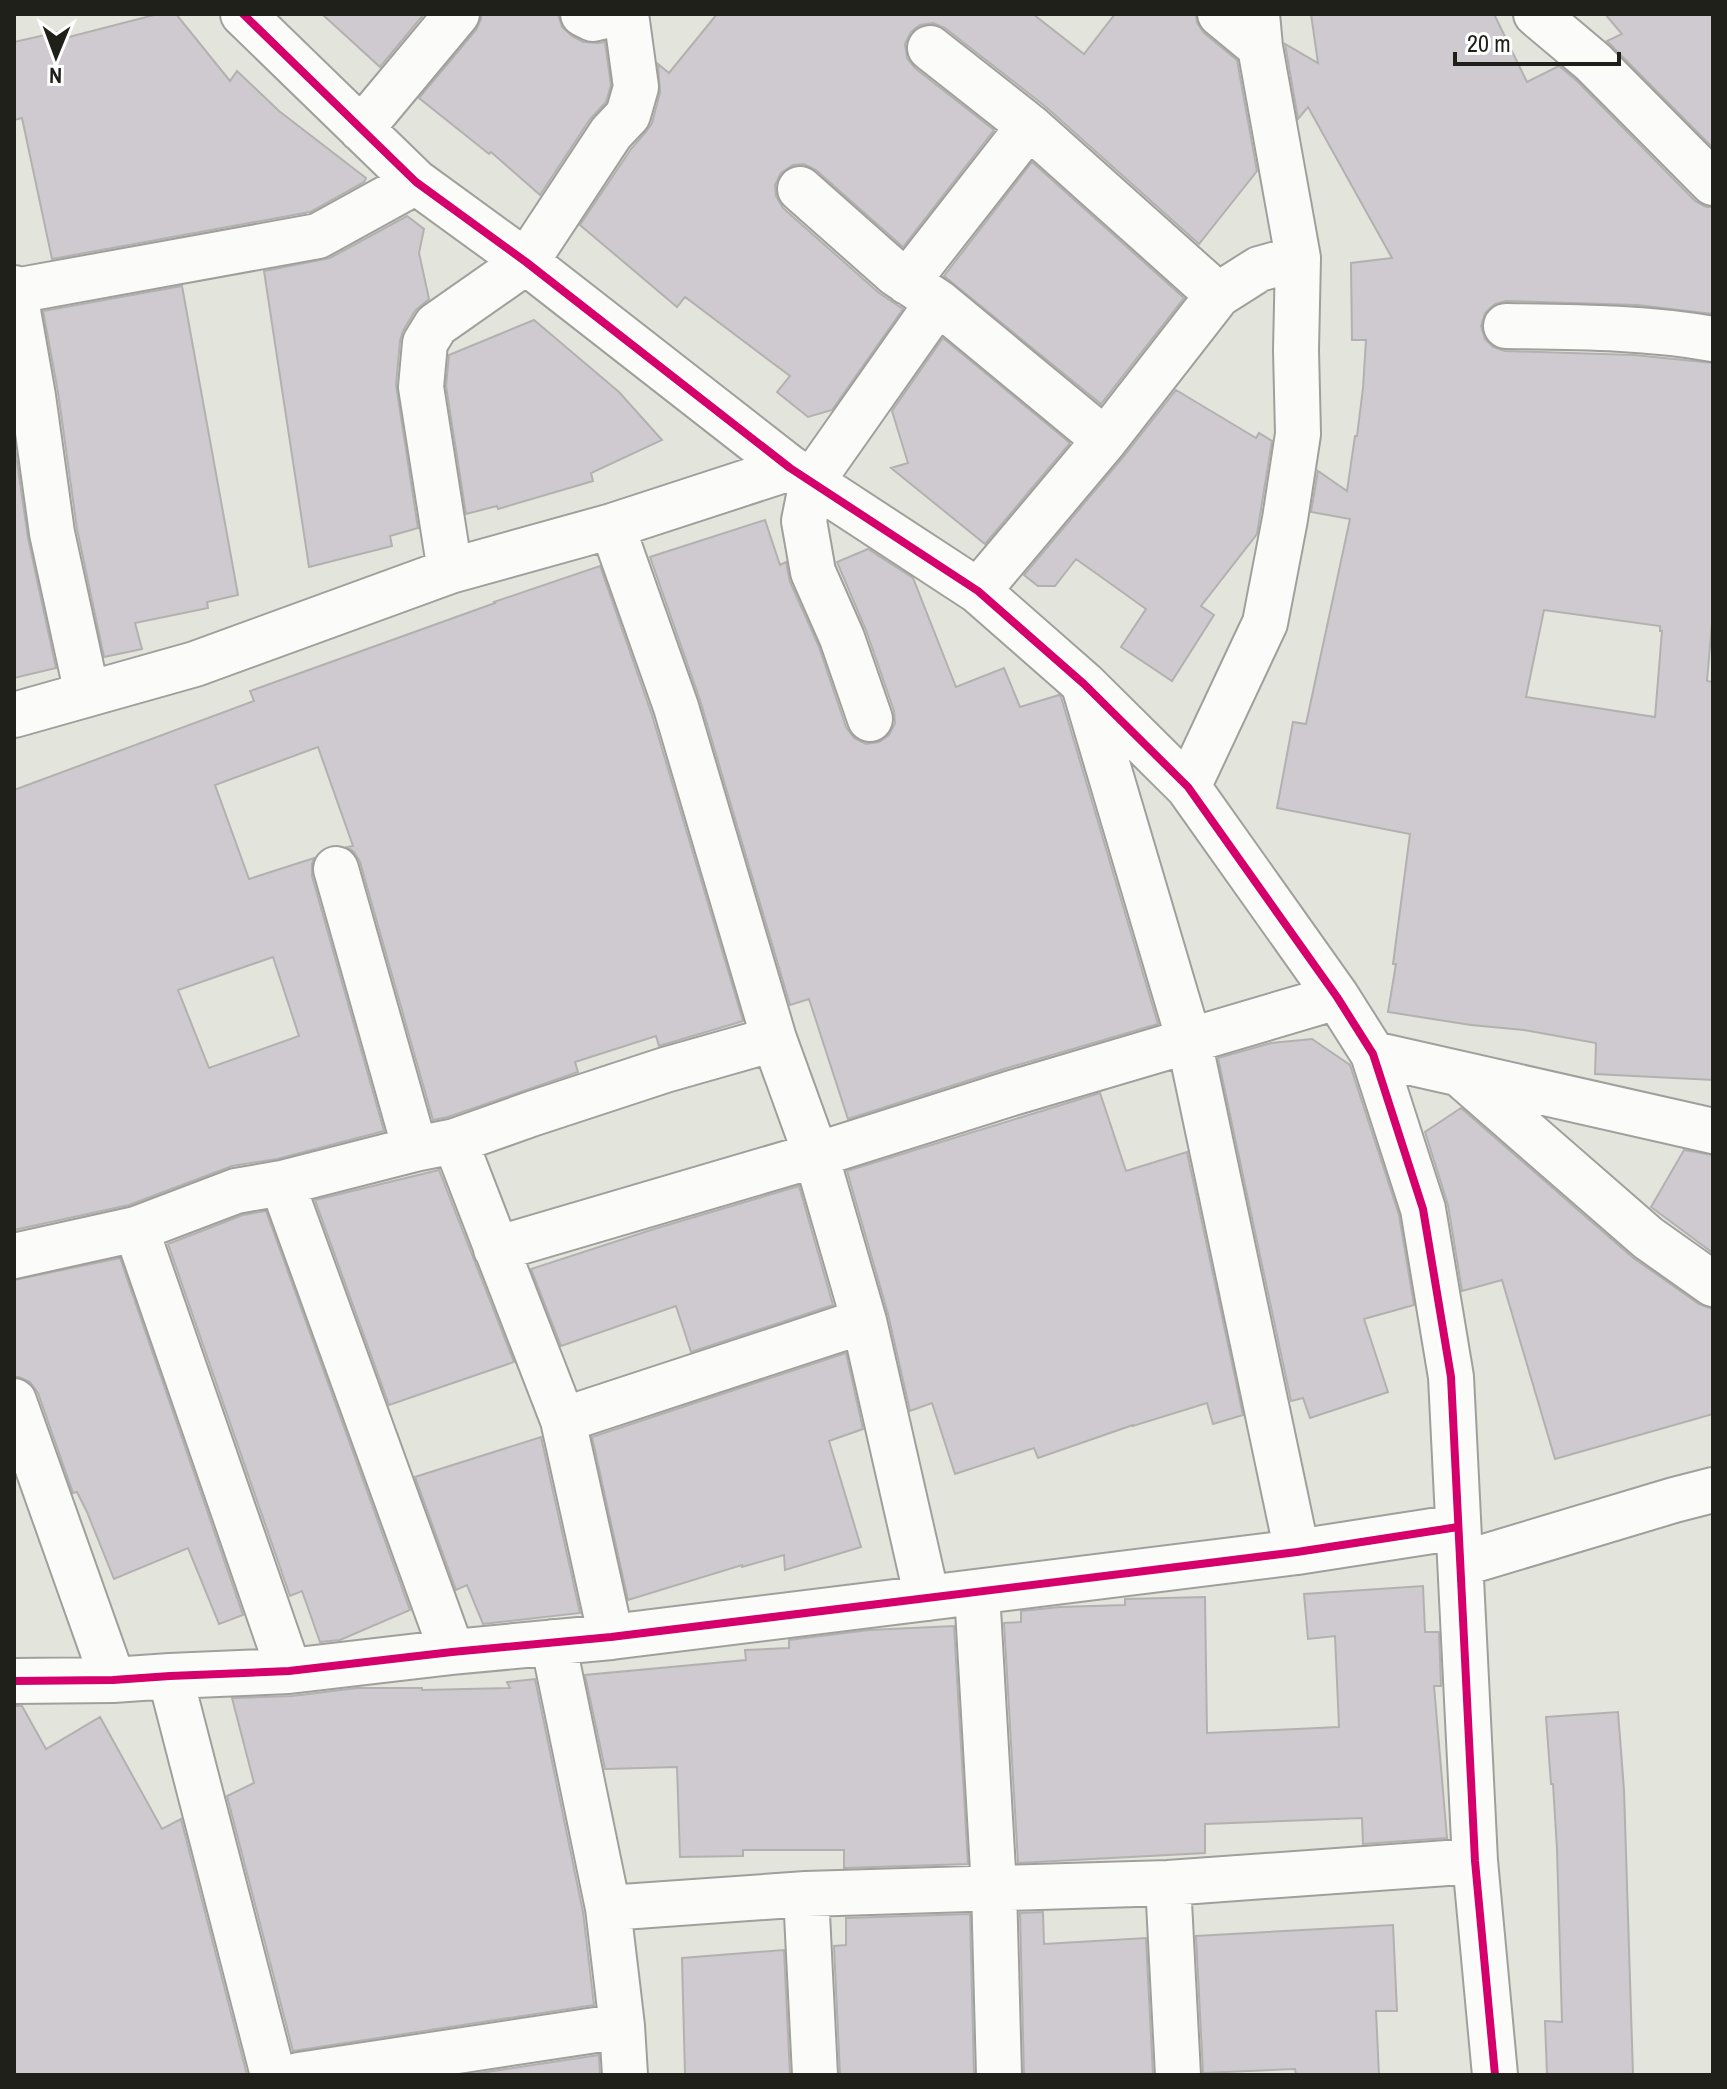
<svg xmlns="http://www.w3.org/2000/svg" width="1727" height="2089" viewBox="0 0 1727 2089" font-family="'Archivo Narrow',sans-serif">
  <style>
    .building { fill: #cfcacf; stroke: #b2b1b0; stroke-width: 2; fill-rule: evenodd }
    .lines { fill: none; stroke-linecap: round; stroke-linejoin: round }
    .street-casing { stroke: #9fa09b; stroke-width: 48 }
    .street { stroke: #fbfbfa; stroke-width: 44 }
    .cycleway-casing { stroke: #fff; stroke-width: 13 }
    .cycleway { stroke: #d6006c; stroke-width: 8 }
  </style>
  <rect width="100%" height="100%" fill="#e3e4dc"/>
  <!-- building -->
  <path class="building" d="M 158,14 L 176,14 L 230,81 L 237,71 L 279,111 L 366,178 L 364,182 L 310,212 L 52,259 L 22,118 L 14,120 L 14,42 L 63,31 L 65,38 Z
    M 322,14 L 424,14 L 380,67 Z
    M 481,14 L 558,14 L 562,27 L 572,36 L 583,42 L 598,43 L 605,42 L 611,85 L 606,102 L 590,119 L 540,195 L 491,152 L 489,154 L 419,98 L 476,30 L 481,19 Z
    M 717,14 L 1033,14 L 1084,54 L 1115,14 L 1196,14 L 1197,23 L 1204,33 L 1237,60 L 1257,171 L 1199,244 L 1046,107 L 945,28 L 933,23 L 920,25 L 911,32 L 905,44 L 907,58 L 915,68 L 994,130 L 903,247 L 816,170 L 804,164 L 793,165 L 781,173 L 775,185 L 776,196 L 783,208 L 879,293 L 903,309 L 832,410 L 808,417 L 777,392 L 790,376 L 685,297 L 677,307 L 580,225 L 631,149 L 646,132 L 652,123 L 660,93 L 658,64 L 669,73 Z
    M 1311,14 L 1494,14 L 1527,82 L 1559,66 L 1576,80 L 1695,201 L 1706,207 L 1713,207 L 1713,314 L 1637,305 L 1506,301 L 1495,304 L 1485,313 L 1481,326 L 1485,339 L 1493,347 L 1505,351 L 1634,355 L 1713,363 L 1713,611 L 1707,681 L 1713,682 L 1713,1080 L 1595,1074 L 1596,1043 L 1524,1030 L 1471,1025 L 1388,1012 L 1396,964 L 1393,964 L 1410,834 L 1277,808 L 1293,722 L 1306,724 L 1350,519 L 1311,512 L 1318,471 L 1347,491 L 1355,436 L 1357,436 L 1363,388 L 1366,340 L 1352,340 L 1351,263 L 1392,258 L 1308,107 L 1298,119 L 1285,44 L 1318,63 ZM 1544,610 L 1660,626 L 1660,631 L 1662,631 L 1655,717 L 1526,697 Z
    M 1605,14 L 1713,14 L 1713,148 L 1607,41 L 1622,34 Z
    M 1032,162 L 1184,298 L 1101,404 L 944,276 Z
    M 407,216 L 424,229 L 419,253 L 429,299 L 415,311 L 403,331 L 400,341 L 396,385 L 418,528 L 390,536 L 392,546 L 309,567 L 264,271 L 330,258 Z
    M 182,286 L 238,595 L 207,602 L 208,608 L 135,623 L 142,649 L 104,657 L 77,529 L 58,392 L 43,311 Z
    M 534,320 L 619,392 L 662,440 L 591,473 L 593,481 L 498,509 L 497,506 L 466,514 L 446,386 L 449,355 Z
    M 943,338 L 1070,443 L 985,544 L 891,468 L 908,463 L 892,411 Z
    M 1176,390 L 1256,438 L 1259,433 L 1272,441 L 1257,534 L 1201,606 L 1214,615 L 1172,681 L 1121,647 L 1146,609 L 1076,559 L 1055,586 L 1038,586 L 1024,575 L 1124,456 Z
    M 14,441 L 28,538 L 56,668 L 14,678 Z
    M 765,520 L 780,565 L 786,562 L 790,582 L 819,647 L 846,727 L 854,738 L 866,744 L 879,742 L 889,735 L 895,723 L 894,711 L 866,630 L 837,562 L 868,549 L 913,578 L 956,687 L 1004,668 L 1020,707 L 1059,695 L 1061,697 L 1158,1024 L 1004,1069 L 848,1119 L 809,999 L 790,1005 L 700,700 L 650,557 Z
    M 600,566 L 652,715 L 743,1021 L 659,1046 L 656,1036 L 575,1062 L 578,1072 L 448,1117 L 433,1120 L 360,862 L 354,852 L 347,847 L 353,846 L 318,747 L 215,785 L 249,879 L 314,858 L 312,864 L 312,876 L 384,1131 L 277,1159 L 232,1166 L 129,1205 L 14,1230 L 14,790 L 254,701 L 250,691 L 495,603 L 494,602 ZM 273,957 L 299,1036 L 209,1068 L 178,990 Z
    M 1312,1039 L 1350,1065 L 1399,1215 L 1414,1305 L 1364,1319 L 1388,1392 L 1310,1418 L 1303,1398 L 1291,1401 L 1218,1058 L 1271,1043 Z
    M 1100,1093 L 1126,1171 L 1187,1152 L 1243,1415 L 1213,1424 L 1207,1403 L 1133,1426 L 1133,1425 L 1038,1458 L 1034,1448 L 955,1474 L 932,1403 L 910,1411 L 888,1314 L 847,1171 Z
    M 1461,1108 L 1632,1257 L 1699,1304 L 1713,1309 L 1713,1414 L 1555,1459 L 1502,1280 L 1462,1291 L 1448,1205 L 1425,1132 Z
    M 1684,1150 L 1713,1155 L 1713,1253 L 1651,1207 Z
    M 439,1170 L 514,1362 L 389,1405 L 315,1200 Z
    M 799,1186 L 833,1305 L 691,1352 L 676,1306 L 561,1346 L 531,1269 L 654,1229 Z
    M 266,1211 L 410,1610 L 340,1640 L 320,1642 L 302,1591 L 290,1596 L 168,1244 L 243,1215 Z
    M 120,1258 L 243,1615 L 219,1624 L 188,1548 L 114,1579 L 87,1512 L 77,1492 L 73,1493 L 38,1393 L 30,1382 L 19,1377 L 14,1377 L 14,1280 Z
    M 846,1353 L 863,1429 L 829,1441 L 861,1547 L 785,1570 L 784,1555 L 742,1567 L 742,1565 L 628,1600 L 592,1437 Z
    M 541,1437 L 580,1613 L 483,1624 L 467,1585 L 456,1590 L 415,1477 Z
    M 1423,1586 L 1425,1632 L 1439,1632 L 1441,1686 L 1434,1686 L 1447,1838 L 1363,1844 L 1362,1818 L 1205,1824 L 1205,1853 L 1018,1863 L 1004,1623 L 1021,1622 L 1021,1611 L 1060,1607 L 1125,1605 L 1125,1599 L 1205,1597 L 1207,1733 L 1339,1727 L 1335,1636 L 1308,1639 L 1304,1594 Z
    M 954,1626 L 968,1864 L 844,1868 L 844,1850 L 743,1850 L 743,1856 L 680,1857 L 677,1767 L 605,1769 L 585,1675 L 746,1660 L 745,1650 L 789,1648 L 789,1640 L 869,1630 Z
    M 535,1679 L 583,1912 L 594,2005 L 293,2051 L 227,1796 L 254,1783 L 232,1698 L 292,1696 L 357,1688 L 422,1688 L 422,1690 L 510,1688 L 507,1682 Z
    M 14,1706 L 22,1706 L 46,1749 L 100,1717 L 162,1829 L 181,1819 L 247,2075 L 14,2075 Z
    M 1618,1712 L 1624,1790 L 1633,2075 L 1547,2075 L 1545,2021 L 1562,2022 L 1557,1849 L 1553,1784 L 1551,1784 L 1546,1717 Z
    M 1043,1912 L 1044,1944 L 1146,1938 L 1153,2075 L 1024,2075 L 1020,1913 Z
    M 970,1914 L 974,2075 L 840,2075 L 834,1946 L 846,1945 L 846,1918 Z
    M 1393,1925 L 1397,2011 L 1376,2011 L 1379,2075 L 1296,2075 L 1295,2069 L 1203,2073 L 1196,1936 Z
    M 784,1950 L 790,2075 L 685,2075 L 682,1958 Z
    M 599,2055 L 600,2075 L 466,2075 Z"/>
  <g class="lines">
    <defs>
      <path id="street" d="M 243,14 L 416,182 L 526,262 L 790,468 L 978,591 L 1084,684 L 1188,787 L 1337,997 L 1373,1054 L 1423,1209 L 1451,1377 L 1475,1861 L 1495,2075
        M 583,14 L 593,19 L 613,14
        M 1220,14 L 1260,47
        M 1536,14 L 1593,62 L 1713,183
        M 930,48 L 1029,126
        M 361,129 L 457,14
        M 800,189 L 896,274 L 938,302 L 1105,440
        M 907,282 L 1029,126 L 1218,295
        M 14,288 L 33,396 L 52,533 L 87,694
        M 15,291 L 318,236 L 416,182
        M 1506,326 C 1575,327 1645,327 1713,339
        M 612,526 L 676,707 L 774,1039 L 816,1155 L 864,1321 L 927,1598
        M 450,571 L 421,387 L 425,343 L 436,325 L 526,262 L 611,133 L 628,115 L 636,87 L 626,14
        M 978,591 L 1105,440 L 1218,295 L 1259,269 L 1298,258
        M 1085,689 L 1189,1040 L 1297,1552
        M 14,715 L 195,664 L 450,571 L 612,526 L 790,468
        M 870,719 L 842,638 L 813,572 L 804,521 L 812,481 L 938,302
        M 1188,787 L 1265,623 L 1285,519 L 1298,434 L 1296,350 L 1298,258 L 1260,47 L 1257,14
        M 336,869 L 415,1149
        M 1373,1054 L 1713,1131
        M 1462,1076 L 1648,1238 L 1713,1284
        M 455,1141 L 563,1420 L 611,1637
        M 282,1183 L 452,1652
        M 136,1229 L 289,1671
        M 496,1249 L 816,1155 L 1012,1093 L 1337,997
        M 14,1256 L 136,1229 L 236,1191 L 282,1183 L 415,1149 L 455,1141 L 534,1113 L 665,1070 L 774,1039
        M 14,1401 L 113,1680
        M 563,1420 L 864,1321
        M 1461,1564 L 1674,1500 L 1713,1490
        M 977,1592 L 994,1888 L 999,2075
        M 553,1642 L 608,1908 L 622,2026 L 625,2075
        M 170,1676 L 273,2075
        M 14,1681 L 113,1680 L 170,1676 L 289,1671 L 452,1652 L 611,1637 L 927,1598 L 1297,1552 L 1458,1527
        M 1168,1883 L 1178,2075
        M 806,1894 L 815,2075
        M 608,1908 L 806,1894 L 1168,1883 L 1475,1861
        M 299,2075 L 622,2026"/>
    </defs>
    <!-- street casing -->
    <use href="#street" class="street-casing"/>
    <!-- street -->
    <use href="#street" class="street"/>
    <defs>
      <path id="cycleway" d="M 243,14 L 416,182 L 526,262 L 790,468 L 978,591 L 1084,684 L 1188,787 L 1337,997 L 1373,1054 L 1423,1209 L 1451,1377 L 1475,1861 L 1495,2075
        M 14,1681 L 113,1680 L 170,1676 L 289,1671 L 452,1652 L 611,1637 L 927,1598 L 1297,1552 L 1458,1527"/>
    </defs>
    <!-- cycleway casing -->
    <use href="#cycleway" class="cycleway-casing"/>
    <!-- cycleway -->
    <use href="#cycleway" class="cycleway"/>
  </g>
  <!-- border -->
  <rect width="1727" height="2089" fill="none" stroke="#1f201a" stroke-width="32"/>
  <!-- north arrow -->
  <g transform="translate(56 56) rotate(181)" stroke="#ffffff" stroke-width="6" paint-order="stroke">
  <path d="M0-6L14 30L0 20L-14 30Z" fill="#1f201a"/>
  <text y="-12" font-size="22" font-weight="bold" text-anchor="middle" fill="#1f201a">N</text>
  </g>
  <!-- scale -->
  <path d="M1455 52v12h164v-12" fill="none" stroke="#1f201a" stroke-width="4"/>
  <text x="1467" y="52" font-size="24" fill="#1f201a" stroke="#ffffff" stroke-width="6" paint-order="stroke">20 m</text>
</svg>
